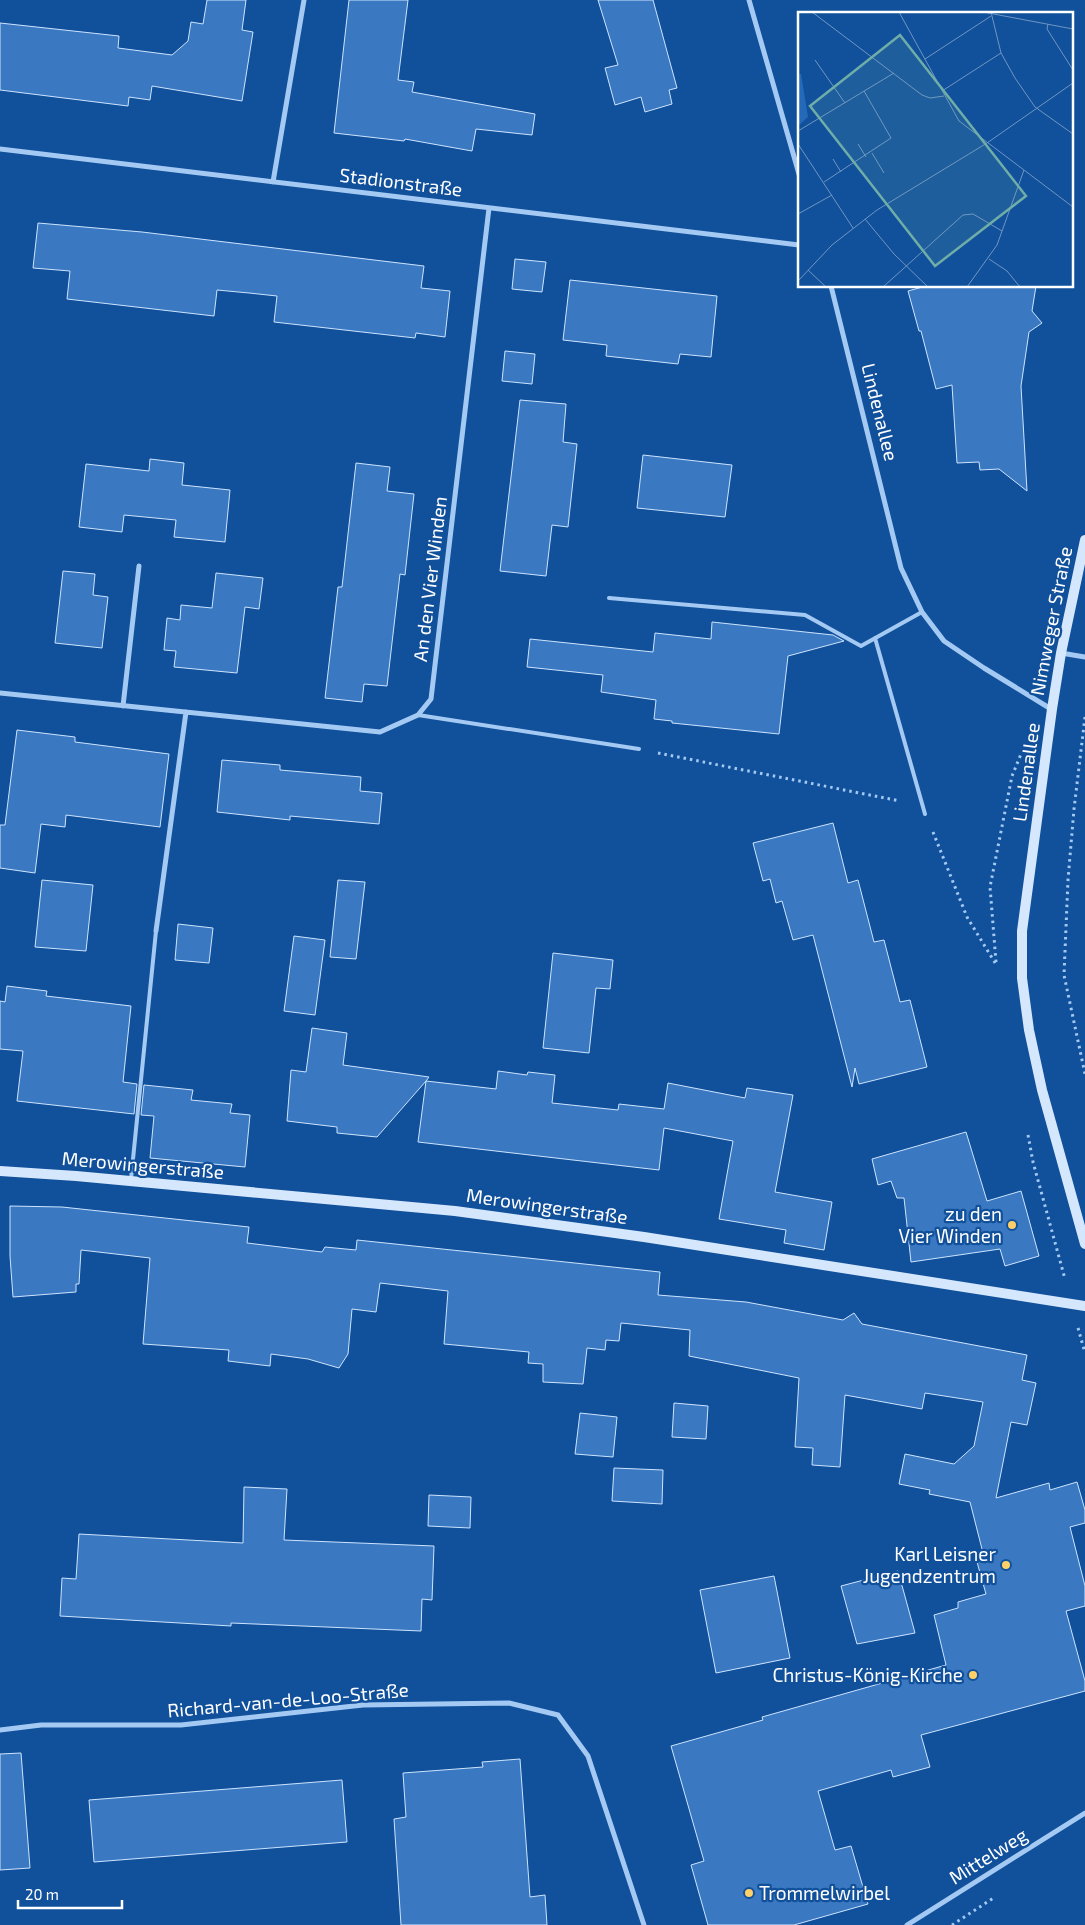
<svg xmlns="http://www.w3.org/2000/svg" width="1085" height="1925" viewBox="0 0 1085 1925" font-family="'Exo 2',sans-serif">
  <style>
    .building { fill: #3a79c2; stroke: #cde4fe }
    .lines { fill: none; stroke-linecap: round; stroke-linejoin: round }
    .path { stroke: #a4caf4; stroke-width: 3; stroke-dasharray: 2.5 4; stroke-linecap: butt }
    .lane { stroke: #a4caf4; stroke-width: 4 }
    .street { stroke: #a4caf4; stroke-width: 5 }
    .secondary { stroke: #d4e7fd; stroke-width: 10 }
    .poi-dot { fill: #ffd068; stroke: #11509b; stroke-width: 2 }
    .labels { text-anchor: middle; stroke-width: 4.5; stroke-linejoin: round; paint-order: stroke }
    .street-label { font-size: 19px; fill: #fff; stroke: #11509b }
    .poi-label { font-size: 19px; fill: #fff; stroke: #11509b; text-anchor: end }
    .inset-road { fill: none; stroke: #7096c3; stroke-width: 1 }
    .view { fill: #6fada8; fill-opacity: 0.15; stroke: #6fada8; stroke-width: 2.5 }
    .inset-edge { fill: none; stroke: #fff; stroke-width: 2.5 }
  </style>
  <rect width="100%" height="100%" fill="#11509b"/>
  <!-- building -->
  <path class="building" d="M 207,0 L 246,0 L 242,30 L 253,32 L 242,101 L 152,86 L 150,100 L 129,97 L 128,106 L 0,90 L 0,23 L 119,36 L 118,48 L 172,55 L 188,41 L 191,22 L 203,24 Z
    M 349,0 L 408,0 L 398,80 L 414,82 L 412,92 L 535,114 L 532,135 L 476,129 L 472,151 L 405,139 L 404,141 L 334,133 Z
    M 598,0 L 653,0 L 677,88 L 669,90 L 672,104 L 645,112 L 641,97 L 615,105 L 605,68 L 618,65 Z
    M 38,223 L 142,232 L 424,266 L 421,288 L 450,291 L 445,337 L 416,333 L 415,338 L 274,322 L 277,296 L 249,293 L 217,290 L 214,316 L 67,299 L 70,271 L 33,268 Z
    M 515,259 L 546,262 L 542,292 L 512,289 Z
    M 570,280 L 717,296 L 711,357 L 680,354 L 678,364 L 606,356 L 607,345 L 563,340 Z
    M 926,286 L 1036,286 L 1032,311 L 1042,323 L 1029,332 L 1021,386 L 1027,491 L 999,469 L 980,470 L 979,462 L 957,463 L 952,385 L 936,389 L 921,331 L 919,331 L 908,291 Z
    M 505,351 L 535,354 L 532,384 L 502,381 Z
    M 520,400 L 566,404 L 563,442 L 577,444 L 568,527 L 552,525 L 546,576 L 500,571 Z
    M 643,455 L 732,465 L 725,517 L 637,508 Z
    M 150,459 L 184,463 L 182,485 L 230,490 L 225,542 L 174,537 L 176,520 L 124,515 L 122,532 L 79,527 L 86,464 L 149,471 Z
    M 356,463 L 390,467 L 387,491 L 414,494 L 405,575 L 400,574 L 387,686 L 364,684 L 362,702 L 325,698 L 338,587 L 342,587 Z
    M 63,571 L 95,574 L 93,595 L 108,597 L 102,648 L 55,643 Z
    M 216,573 L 263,578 L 259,609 L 245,607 L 237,673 L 174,667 L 176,651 L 164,650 L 167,618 L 180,620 L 181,605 L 212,608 Z
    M 712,622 L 833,635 L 844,641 L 788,656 L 779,734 L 672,723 L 672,721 L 654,719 L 656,700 L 601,692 L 603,675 L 527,667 L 530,639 L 653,652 L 655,633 L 711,639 Z
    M 17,730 L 75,737 L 75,742 L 169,754 L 160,827 L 66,815 L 65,827 L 41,824 L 35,873 L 0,868 L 0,825 L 5,825 Z
    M 222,760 L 280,765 L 280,770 L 361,777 L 360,791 L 382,793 L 379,824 L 290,816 L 290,820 L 217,812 Z
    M 833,823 L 848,883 L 858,880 L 874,942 L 884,940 L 900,1002 L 910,1000 L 927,1067 L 859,1084 L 855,1068 L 852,1087 L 813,935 L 793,940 L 782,901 L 776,903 L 770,879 L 763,881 L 753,843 Z
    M 42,880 L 93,885 L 86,951 L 35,947 Z
    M 338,880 L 365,882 L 356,959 L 330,957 Z
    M 178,924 L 213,928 L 209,963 L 175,960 Z
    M 294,936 L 325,940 L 315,1015 L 284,1011 Z
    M 553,953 L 613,960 L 610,989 L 596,988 L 589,1053 L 543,1048 Z
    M 7,986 L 47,991 L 46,996 L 131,1006 L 123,1082 L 137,1084 L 134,1114 L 17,1101 L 23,1051 L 0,1049 L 0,1001 L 5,1002 Z
    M 312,1028 L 347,1033 L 343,1065 L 429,1077 L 426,1081 L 496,1089 L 498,1071 L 527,1075 L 528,1072 L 555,1075 L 552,1103 L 618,1110 L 619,1104 L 664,1109 L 668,1083 L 745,1098 L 747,1088 L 793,1095 L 775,1192 L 832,1202 L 824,1250 L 784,1243 L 786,1230 L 719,1219 L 733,1141 L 664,1128 L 659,1170 L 418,1142 L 426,1081 L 377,1137 L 337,1133 L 337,1127 L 287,1121 L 291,1070 L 306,1072 Z
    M 144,1085 L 193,1090 L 191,1100 L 232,1104 L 230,1113 L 250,1115 L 245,1167 L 150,1158 L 154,1116 L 141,1115 Z
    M 966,1132 L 987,1201 L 1021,1191 L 1039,1256 L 1005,1266 L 1000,1249 L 911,1262 L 904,1198 L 897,1198 L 891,1181 L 878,1185 L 872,1159 Z
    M 10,1206 L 62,1207 L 249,1227 L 247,1243 L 322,1252 L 325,1247 L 356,1250 L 357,1240 L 660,1272 L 658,1295 L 746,1302 L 843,1320 L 854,1313 L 862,1324 L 1027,1355 L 1022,1380 L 1036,1383 L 1027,1425 L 1011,1422 L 996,1498 L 1049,1483 L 1050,1490 L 1077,1482 L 1085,1510 L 1085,1523 L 1070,1527 L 1085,1586 L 1085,1606 L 1066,1611 L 1085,1681 L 1085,1691 L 921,1735 L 930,1767 L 893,1777 L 891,1770 L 818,1791 L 835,1850 L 851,1846 L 868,1904 L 794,1925 L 708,1925 L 691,1865 L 704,1861 L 671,1746 L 763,1720 L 762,1717 L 946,1665 L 934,1615 L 958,1608 L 958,1602 L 986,1594 L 975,1555 L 983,1553 L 970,1502 L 929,1494 L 930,1490 L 899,1484 L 905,1454 L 954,1464 L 974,1446 L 983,1402 L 925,1393 L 922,1409 L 845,1395 L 840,1467 L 812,1465 L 813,1448 L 795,1447 L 799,1378 L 689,1356 L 690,1330 L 621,1323 L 619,1341 L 606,1340 L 605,1350 L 587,1348 L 583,1384 L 543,1382 L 543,1364 L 528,1363 L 529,1352 L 444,1344 L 448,1291 L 380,1283 L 376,1312 L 352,1309 L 348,1354 L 339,1368 L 308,1359 L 271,1354 L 270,1366 L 228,1361 L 229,1350 L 143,1344 L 150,1258 L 81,1250 L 79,1284 L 76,1284 L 76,1292 L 13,1297 L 10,1256 Z
    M 674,1403 L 708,1406 L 706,1439 L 672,1437 Z
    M 580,1413 L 617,1417 L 613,1457 L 575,1454 Z
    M 614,1468 L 663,1470 L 662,1504 L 612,1501 Z
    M 244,1487 L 287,1489 L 284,1540 L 434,1546 L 432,1600 L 422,1599 L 421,1631 L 231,1623 L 231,1626 L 60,1616 L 62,1578 L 76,1579 L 79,1534 L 243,1543 Z
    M 429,1495 L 471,1497 L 470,1528 L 428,1526 Z
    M 898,1571 L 915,1633 L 857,1644 L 841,1586 Z
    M 774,1576 L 790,1658 L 716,1673 L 700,1590 Z
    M 21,1753 L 30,1868 L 0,1870 L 0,1754 Z
    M 520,1759 L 530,1897 L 545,1895 L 547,1925 L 401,1925 L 394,1819 L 406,1817 L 403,1773 L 483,1767 L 482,1762 Z
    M 342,1780 L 347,1842 L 94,1862 L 89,1800 Z"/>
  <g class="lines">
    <!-- path -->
    <path class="path" d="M 1085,717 L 1074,809 L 1068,880 L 1064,975 L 1085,1074
      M 658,753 L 900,801
      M 933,832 L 967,917 L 997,966
      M 996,962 L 990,887 L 1012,776 L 1021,754
      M 1028,1135 L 1033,1162 L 1065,1279
      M 1078,1328 L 1085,1353
      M 952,1925 L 995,1897"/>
    <!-- lane -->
    <path class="lane" d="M 609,598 L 805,615 L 861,646 L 922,612
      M 875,638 L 925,814
      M 418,715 L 639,749
      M 131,1179 L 156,931"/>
    <!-- street -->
    <path class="street" d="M 749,0 L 799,174
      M 0,149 L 799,245
      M 273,182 L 304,0
      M 831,286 L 901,568 L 922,612 L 944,641 L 984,668 L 1051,709
      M 1061,653 L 1085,657
      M 0,693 L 380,732 L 418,715 L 431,699 L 489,208
      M 123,706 L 139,566
      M 156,931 L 186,712
      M 0,1730 L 41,1725 L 181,1725 L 363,1705 L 509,1703 L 558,1715 L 588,1756 L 644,1925
      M 907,1925 L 1085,1813"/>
    <!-- secondary -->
    <path class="secondary" d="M 1085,540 L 1061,653 L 1052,709 L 1022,931 L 1022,978 L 1029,1030 L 1042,1090 L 1085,1244
      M 0,1171 L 76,1176 L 455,1211 L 644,1237 L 1085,1306"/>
  </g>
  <!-- markers -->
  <g class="poi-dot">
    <circle cx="1012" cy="1225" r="5"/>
    <circle cx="1006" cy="1565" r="5"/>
    <circle cx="973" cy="1675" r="5"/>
    <circle cx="749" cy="1893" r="5"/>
  </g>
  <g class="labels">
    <!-- street labels -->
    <g class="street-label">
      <text transform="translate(401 182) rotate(7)" y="7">Stadionstraße</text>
      <text transform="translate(880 412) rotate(76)" y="7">Lindenallee</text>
      <text transform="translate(430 579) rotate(-83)" y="7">An den Vier Winden</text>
      <text transform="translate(1051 621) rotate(-79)" y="7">Nimweger Straße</text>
      <text transform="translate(1026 772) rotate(-82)" y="7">Lindenallee</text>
      <text transform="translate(143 1165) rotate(5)" y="7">Merowingerstraße</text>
      <text transform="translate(547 1206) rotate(8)" y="7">Merowingerstraße</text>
      <text transform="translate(288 1700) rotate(-5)" y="7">Richard-van-de-Loo-Straße</text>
      <text transform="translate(988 1856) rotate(-32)" y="7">Mittelweg</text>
    </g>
    <!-- poi labels -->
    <g class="poi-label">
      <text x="1002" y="1221">zu den<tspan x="1002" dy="22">Vier Winden</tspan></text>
      <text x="996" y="1561">Karl Leisner<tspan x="996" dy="22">Jugendzentrum</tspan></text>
      <text x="963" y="1682">Christus-König-Kirche</text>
      <text x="759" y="1900" text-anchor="start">Trommelwirbel</text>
    </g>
  </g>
  <!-- overview -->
  <g transform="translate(798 12)">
    <rect width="275" height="275" fill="#11509b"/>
    <path d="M 0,62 L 3,62 L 10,105 L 0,114 Z" fill="#246ab9"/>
    <path class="inset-road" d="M 14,0 L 124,83 L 132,86 L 146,84M 101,0 L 161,109 L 275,195M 185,0 L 275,17M 193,0 L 203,41 L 217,66 L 237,95 L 275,122M 250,12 L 249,17 L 275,58M 127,47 L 193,4M 17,48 L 47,91M 144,79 L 203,41M 0,119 L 96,61M 0,132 L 55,216M 60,132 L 68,145M 74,141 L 86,161M 35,147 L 43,160M 26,170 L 93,126 L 66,79M 0,202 L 34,183M 67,207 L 96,242 L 130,275M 191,247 L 209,259 L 222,275M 10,258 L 28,275M 0,269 L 34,233 L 79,198 L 189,131 L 275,71M 85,275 L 165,203 L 175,202 L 204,219M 169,275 L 199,233 L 226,158"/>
    <path class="view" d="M 102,23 L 228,184 L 137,254 L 12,94 Z"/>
    <rect width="275" height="275" class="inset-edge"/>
  </g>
  <!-- scale -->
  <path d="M18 1900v8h104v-8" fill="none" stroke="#ffffff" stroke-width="2.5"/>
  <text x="25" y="1900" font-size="15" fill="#ffffff" stroke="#11509b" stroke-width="4" paint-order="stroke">20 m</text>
</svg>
